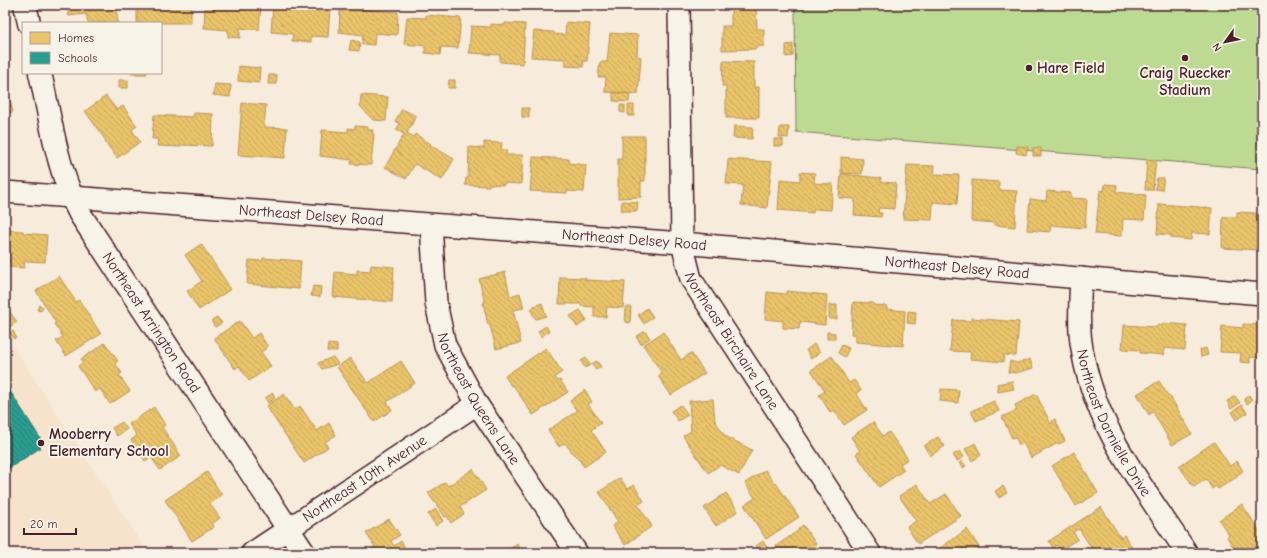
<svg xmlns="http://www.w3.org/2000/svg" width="1267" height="558" viewBox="0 0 1267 558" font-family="'Comic Neue',sans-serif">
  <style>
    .built { fill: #f7e3cb }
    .green { fill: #bcda92; stroke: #837c5e }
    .homes { fill: url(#homes-back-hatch); stroke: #b99257 }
    .schools { fill: url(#schools-back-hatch); stroke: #347771 }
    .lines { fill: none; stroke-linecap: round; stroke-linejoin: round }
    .minor-casing { stroke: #4a1f2b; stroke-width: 24 }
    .tertiary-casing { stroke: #4a1f2b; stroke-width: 25 }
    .minor { stroke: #f7f3e8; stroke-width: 21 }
    .tertiary { stroke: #f7f3e8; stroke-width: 22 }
    .poi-dot { fill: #4a1f2b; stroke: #f7f3e8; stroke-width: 1.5 }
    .labels { text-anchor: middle; stroke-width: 4; stroke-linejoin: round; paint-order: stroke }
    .poi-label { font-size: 15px; font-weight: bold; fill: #4a1f2b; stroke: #f7f3e8; text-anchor: start }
    .street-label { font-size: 15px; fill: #4a1f2b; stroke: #f7f3e8 }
  </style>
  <defs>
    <pattern id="homes-back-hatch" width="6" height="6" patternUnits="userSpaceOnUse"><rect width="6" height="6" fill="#e9c46a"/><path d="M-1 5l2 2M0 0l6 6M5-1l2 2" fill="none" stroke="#c9a85c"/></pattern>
    <pattern id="schools-back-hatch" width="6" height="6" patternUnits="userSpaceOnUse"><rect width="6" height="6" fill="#2a9d8f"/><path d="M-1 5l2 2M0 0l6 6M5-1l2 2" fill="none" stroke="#267f75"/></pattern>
  </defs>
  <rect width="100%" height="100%" fill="#f7ecdb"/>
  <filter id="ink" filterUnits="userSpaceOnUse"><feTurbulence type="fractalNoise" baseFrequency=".025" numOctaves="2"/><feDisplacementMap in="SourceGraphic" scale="8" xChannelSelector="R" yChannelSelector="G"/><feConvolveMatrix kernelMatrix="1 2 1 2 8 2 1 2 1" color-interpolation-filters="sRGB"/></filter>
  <g filter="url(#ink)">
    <!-- built -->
    <path class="built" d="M 5,334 L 148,553 L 5,553 Z"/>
    <!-- green -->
    <path class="green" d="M 795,5 L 1262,5 L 1262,169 L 796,132 Z"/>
    <!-- homes -->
    <path class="homes" d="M 67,5 L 116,5 L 118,23 L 88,23 L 86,14 L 69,16 Z
      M 137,5 L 191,5 L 191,23 L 137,23 Z
      M 205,5 L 261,5 L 259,30 L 240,28 L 240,38 L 228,37 L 228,30 L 204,28 Z
      M 273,5 L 308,5 L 308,6 L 330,8 L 328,37 L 311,36 L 311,42 L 292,41 L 293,34 L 271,32 Z
      M 756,6 L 757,29 L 764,29 L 764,46 L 756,47 L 756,49 L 722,50 L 722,26 L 731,26 L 731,7 Z
      M 358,9 L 398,12 L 397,35 L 375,33 L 374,45 L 362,44 L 363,35 L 339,32 L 340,10 L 358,11 Z
      M 426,15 L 461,18 L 458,48 L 441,47 L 440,55 L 425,53 L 425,46 L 404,44 L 407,17 L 426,18 Z
      M 566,22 L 590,24 L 587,61 L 584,61 L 583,67 L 564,66 L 565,59 L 531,57 L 534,31 L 554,32 L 554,34 L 565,35 Z
      M 505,23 L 525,24 L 523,64 L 500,62 L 500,55 L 469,53 L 471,26 L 491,27 L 491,24 L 505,25 Z
      M 610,33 L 638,35 L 637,56 L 641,57 L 638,94 L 605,92 L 606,77 L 598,77 L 600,62 L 607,62 Z
      M 351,40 L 360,42 L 359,51 L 349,50 Z
      M 793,44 L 793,56 L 786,57 L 786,45 Z
      M 723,61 L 754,62 L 754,87 L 759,87 L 759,118 L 726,118 L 726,86 L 722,86 Z
      M 239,66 L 260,68 L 259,83 L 238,81 Z
      M 131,73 L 147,73 L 147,74 L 131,74 Z
      M 269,75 L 277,75 L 276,84 L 268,84 Z
      M 119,80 L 128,80 L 128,88 L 119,88 Z
      M 449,80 L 455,80 L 455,88 L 448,88 Z
      M 215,84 L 231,85 L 230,97 L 213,95 Z
      M 8,91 L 13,112 L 5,113 L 5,92 Z
      M 613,92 L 630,94 L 629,102 L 613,101 Z
      M 361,95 L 388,97 L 386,121 L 373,120 L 360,106 Z
      M 106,96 L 117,110 L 123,106 L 137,126 L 132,130 L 140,142 L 117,158 L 105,142 L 106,141 L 85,111 Z
      M 242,103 L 266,105 L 264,127 L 287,128 L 285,158 L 238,155 Z
      M 620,105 L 625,105 L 625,113 L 620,112 Z
      M 628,105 L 634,105 L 634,116 L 628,116 Z
      M 522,108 L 529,108 L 529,118 L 522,117 Z
      M 402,109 L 416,116 L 407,133 L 414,137 L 415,134 L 431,144 L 430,145 L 454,159 L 442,180 L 415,164 L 406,179 L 385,167 L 404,134 L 396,130 L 400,124 L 395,121 Z
      M 194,113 L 213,114 L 212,146 L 180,145 L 180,147 L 157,146 L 158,139 L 152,139 L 154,115 L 193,117 Z
      M 355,126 L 368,127 L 368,130 L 373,130 L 372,134 L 374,134 L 371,165 L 351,164 L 352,160 L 320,156 L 322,130 L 348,132 L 348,128 L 355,129 Z
      M 734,126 L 753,127 L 752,139 L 733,138 Z
      M 780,127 L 789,127 L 788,138 L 779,137 Z
      M 622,136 L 645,136 L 645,181 L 641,181 L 641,197 L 618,198 L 618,159 L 622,159 Z
      M 774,139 L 783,139 L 783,146 L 774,146 Z
      M 484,142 L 502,143 L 501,150 L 507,150 L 506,155 L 523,155 L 521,184 L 504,183 L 504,185 L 489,184 L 489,186 L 465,185 L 466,178 L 468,178 L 469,147 L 484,148 Z
      M 1017,146 L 1028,147 L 1026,155 L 1016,153 Z
      M 1033,148 L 1041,148 L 1041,156 L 1033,156 Z
      M 533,157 L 569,159 L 569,163 L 586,165 L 584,192 L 567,191 L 567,193 L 530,191 Z
      M 841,157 L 863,159 L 862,174 L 841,173 Z
      M 728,159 L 772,162 L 767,208 L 741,205 L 743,185 L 726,184 Z
      M 1147,159 L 1156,160 L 1153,190 L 1145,190 Z
      M 907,165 L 935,166 L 934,174 L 959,175 L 957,204 L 933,202 L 932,220 L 903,219 Z
      M 800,172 L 815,173 L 814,183 L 833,184 L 831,210 L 814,209 L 813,213 L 778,210 L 780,179 L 800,181 Z
      M 841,174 L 881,178 L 881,182 L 896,183 L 894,209 L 879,208 L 878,213 L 882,213 L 881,217 L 854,215 L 855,199 L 839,198 Z
      M 1157,178 L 1164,178 L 1162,190 L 1155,189 Z
      M 972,180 L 999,182 L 999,190 L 1017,191 L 1015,227 L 994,225 L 994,223 L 971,221 Z
      M 1105,184 L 1117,185 L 1116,192 L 1146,195 L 1144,220 L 1123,219 L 1122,236 L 1095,234 L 1100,190 L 1104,191 Z
      M 1047,191 L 1071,193 L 1071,198 L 1087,199 L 1085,228 L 1051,225 L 1050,232 L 1027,230 L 1030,199 L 1046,201 Z
      M 622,201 L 638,202 L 637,211 L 621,211 Z
      M 1159,204 L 1212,208 L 1210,234 L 1192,233 L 1191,240 L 1171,238 L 1171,235 L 1157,234 Z
      M 1237,212 L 1256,213 L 1256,219 L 1262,220 L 1262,247 L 1259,247 L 1259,250 L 1222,248 L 1223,217 L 1237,217 Z
      M 5,230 L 23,231 L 23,233 L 47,235 L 45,262 L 25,261 L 24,268 L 8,267 L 9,259 L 5,259 Z
      M 201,244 L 231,289 L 199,310 L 187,291 L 202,281 L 185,255 Z
      M 263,258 L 301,261 L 299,289 L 247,284 L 249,260 L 262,261 Z
      M 371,265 L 394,267 L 392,302 L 333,297 L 335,272 L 357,274 L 357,270 L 370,271 Z
      M 505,272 L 510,296 L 520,293 L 524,308 L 513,310 L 521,343 L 496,349 L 490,325 L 488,325 L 483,303 L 485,303 L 479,279 Z
      M 59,276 L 76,302 L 79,300 L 101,334 L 66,356 L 56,341 L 63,337 L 54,324 L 56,323 L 36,291 Z
      M 560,277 L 586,278 L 585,280 L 625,282 L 623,308 L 607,307 L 606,317 L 594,317 L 594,307 L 581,306 L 581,304 L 559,304 Z
      M 313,286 L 321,287 L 320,297 L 311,296 Z
      M 787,291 L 827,295 L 825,325 L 800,322 L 799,329 L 783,328 L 783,321 L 765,319 L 767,292 L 786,294 Z
      M 853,302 L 873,303 L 873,305 L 887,306 L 887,309 L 905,311 L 903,346 L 855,342 L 855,335 L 851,334 Z
      M 542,303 L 546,316 L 536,319 L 534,317 L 531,310 L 534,306 Z
      M 39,305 L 43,307 L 41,311 L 37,310 Z
      M 829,305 L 837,305 L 837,319 L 829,319 Z
      M 626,307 L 631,307 L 630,323 L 625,322 Z
      M 647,308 L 653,317 L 644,324 L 638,315 Z
      M 8,309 L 17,322 L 6,329 L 5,327 L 5,311 Z
      M 580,310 L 587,320 L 577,327 L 570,316 Z
      M 908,311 L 916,312 L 915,324 L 907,323 Z
      M 217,317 L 222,323 L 215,327 L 211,321 Z
      M 971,318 L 1019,322 L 1016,356 L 1004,355 L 1003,362 L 970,359 L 971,352 L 950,351 L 953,320 L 971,321 Z
      M 240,321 L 252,338 L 259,333 L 268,347 L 261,352 L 271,366 L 249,381 L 239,366 L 235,369 L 214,338 Z
      M 1163,323 L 1187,325 L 1185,350 L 1164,348 L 1164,355 L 1140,353 L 1140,350 L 1122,349 L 1124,325 L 1157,327 L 1158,325 L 1162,326 Z
      M 1243,324 L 1261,325 L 1260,329 L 1262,329 L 1262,358 L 1250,357 L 1250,363 L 1240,362 L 1241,353 L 1220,352 L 1222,326 L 1243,328 Z
      M 546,326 L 549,331 L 541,337 L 538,331 Z
      M 13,331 L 16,337 L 14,339 L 10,333 Z
      M 645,331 L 650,338 L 641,344 L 636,337 Z
      M 663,332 L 681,360 L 691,353 L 705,373 L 671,395 L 658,376 L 662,373 L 643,345 Z
      M 827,332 L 835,333 L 835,339 L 827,339 Z
      M 105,343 L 118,361 L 115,363 L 122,373 L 119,375 L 130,391 L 110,404 L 100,389 L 95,392 L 78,366 L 83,362 L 81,359 Z
      M 328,344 L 337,345 L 337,351 L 327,351 Z
      M 814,344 L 820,352 L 811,359 L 806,350 Z
      M 842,345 L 849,348 L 845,357 L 838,353 Z
      M 546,348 L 562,372 L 555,377 L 558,381 L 560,380 L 568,392 L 533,415 L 513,385 L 511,386 L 505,376 Z
      M 1206,348 L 1208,355 L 1201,357 L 1200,350 Z
      M 832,356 L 849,383 L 854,380 L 861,390 L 856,393 L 867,410 L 844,425 L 834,410 L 830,412 L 819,395 L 825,391 L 811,370 Z
      M 333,357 L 338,364 L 322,369 L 318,363 Z
      M 350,358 L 368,383 L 401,361 L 415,383 L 387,402 L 392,410 L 374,422 L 337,367 Z
      M 586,358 L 590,365 L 585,368 L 581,361 Z
      M 1030,359 L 1033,368 L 1016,373 L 1008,372 L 1010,361 L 1017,363 Z
      M 597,361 L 601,367 L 596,370 L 591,364 Z
      M 1012,381 L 1014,389 L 998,392 L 997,384 Z
      M 1159,381 L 1169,397 L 1170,396 L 1192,434 L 1172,445 L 1153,412 L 1149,415 L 1137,394 Z
      M 941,389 L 959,390 L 958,403 L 940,401 Z
      M 585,390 L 592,402 L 588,404 L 601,423 L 591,430 L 606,452 L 584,467 L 575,454 L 574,455 L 565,443 L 559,447 L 548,430 L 577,411 L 570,401 Z
      M 273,393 L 275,398 L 268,403 L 265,398 Z
      M 284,394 L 295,410 L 300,406 L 317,431 L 329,423 L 336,435 L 325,442 L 328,447 L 304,463 L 266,406 Z
      M 1036,394 L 1051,424 L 1053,423 L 1052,421 L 1055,419 L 1065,441 L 1059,444 L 1058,443 L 1031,458 L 1023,443 L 1019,445 L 1015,437 L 1012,438 L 1002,417 L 1017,410 L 1015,405 Z
      M 1249,395 L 1252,400 L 1247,404 L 1244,399 Z
      M 1235,396 L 1240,403 L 1231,409 L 1227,401 Z
      M 1262,397 L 1262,411 L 1261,411 L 1255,401 Z
      M 713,399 L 715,421 L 725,436 L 752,450 L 739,475 L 720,465 L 708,473 L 683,436 L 691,431 L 689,401 Z
      M 994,401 L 999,411 L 976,421 L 971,411 Z
      M 681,405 L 688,415 L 678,421 L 671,411 Z
      M 1242,405 L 1247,413 L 1237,420 L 1232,412 Z
      M 154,407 L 165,425 L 162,427 L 181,456 L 160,470 L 151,457 L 145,461 L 131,440 L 137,436 L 129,424 Z
      M 122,422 L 127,429 L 117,436 L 112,428 Z
      M 873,422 L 883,436 L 889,432 L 908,459 L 900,464 L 904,470 L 879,487 L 856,454 L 860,451 L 851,437 Z
      M 938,437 L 945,446 L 930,456 L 924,446 Z
      M 1214,442 L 1230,466 L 1237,461 L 1243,471 L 1236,476 L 1237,477 L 1218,489 L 1216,486 L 1212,489 L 1206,479 L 1194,487 L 1179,466 Z
      M 975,443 L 981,455 L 972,461 L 965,449 Z
      M 960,451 L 964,457 L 957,461 L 953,455 Z
      M 1074,452 L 1098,493 L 1076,506 L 1052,466 Z
      M 962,461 L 966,466 L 963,468 L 959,463 Z
      M 473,469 L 486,490 L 460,507 L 464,514 L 451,523 L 447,516 L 445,517 L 428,493 L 445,482 L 448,486 Z
      M 765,470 L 775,484 L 776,483 L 799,517 L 766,539 L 744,505 L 755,498 L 745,483 Z
      M 207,472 L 222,495 L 210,504 L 220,518 L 212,524 L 214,527 L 192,541 L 165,500 Z
      M 620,478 L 628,489 L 634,485 L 644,501 L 638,505 L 652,526 L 625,545 L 612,526 L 618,522 L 599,492 Z
      M 917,484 L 930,504 L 946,494 L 961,516 L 918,544 L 907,527 L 916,521 L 899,496 Z
      M 1003,486 L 1007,493 L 999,498 L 995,491 Z
      M 726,493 L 738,511 L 716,526 L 704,508 Z
      M 1242,504 L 1262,535 L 1262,553 L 1243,553 L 1239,547 L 1235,550 L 1227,537 L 1229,535 L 1219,520 Z
      M 1101,507 L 1121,538 L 1124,535 L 1135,552 L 1089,553 L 1088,550 L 1091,547 L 1079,529 L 1073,532 L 1078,539 L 1060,550 L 1057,545 L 1053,548 L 1049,541 Z
      M 436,509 L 443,521 L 436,526 L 428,514 Z
      M 389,519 L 400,535 L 391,541 L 394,546 L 401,541 L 408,553 L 367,553 L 375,547 L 366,533 Z
      M 803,525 L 816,544 L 814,545 L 820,553 L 777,553 L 774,549 L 777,547 L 776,546 L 799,530 L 798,529 Z
      M 967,529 L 979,547 L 973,551 L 975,553 L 933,553 Z
      M 763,541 L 767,548 L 761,552 L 756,546 Z
      M 517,544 L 523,553 L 504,553 Z"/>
    <!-- schools -->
    <path class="schools" d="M 5,383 L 42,441 L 40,448 L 5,471 Z"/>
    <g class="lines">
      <defs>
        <g id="minor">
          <path id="s1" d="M 679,5 L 682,243 L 691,279 L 870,553"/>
          <path id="s2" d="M 5,192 L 682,243 L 1262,294"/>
          <path id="s3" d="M 431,225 L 436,303 L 445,345 L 477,404 L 577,553"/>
          <path id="s4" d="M 1081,278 C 1080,300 1078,321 1081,342 C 1091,423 1144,488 1187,553"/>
          <path id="s5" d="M 252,553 L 477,404"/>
        </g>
        <g id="tertiary">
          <path d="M 25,5 L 29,23"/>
          <path id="s6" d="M 40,73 C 51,120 57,171 80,214 L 304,553"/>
        </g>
      </defs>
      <!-- minor casing -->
      <use href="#minor" class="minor-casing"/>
      <!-- tertiary casing -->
      <use href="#tertiary" class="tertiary-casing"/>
      <!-- minor -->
      <use href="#minor" class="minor"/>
      <!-- tertiary -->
      <use href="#tertiary" class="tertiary"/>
    </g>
  </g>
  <!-- markers -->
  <g class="poi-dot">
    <circle cx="1185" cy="58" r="4"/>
    <circle cx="1029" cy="68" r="4"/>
    <circle cx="41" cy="443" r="4"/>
  </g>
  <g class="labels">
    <!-- poi labels -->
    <g class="poi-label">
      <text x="1037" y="73">Hare Field</text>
      <text x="1185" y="78" text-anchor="middle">Craig Ruecker<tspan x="1185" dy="17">Stadium</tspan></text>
      <text x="49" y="439">Mooberry<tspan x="49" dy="17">Elementary School</tspan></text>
    </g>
    <!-- street labels -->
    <g class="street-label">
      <text dy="5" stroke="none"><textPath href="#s2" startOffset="307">Northeast Delsey Road</textPath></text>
      <text dy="5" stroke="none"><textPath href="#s2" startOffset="631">Northeast Delsey Road</textPath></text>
      <text dy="5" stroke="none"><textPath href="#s2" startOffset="955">Northeast Delsey Road</textPath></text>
      <text dy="5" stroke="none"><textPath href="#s6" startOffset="277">Northeast Arrington Road</textPath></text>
      <text dy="5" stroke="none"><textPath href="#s1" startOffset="349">Northeast Birchaire Lane</textPath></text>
      <text dy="5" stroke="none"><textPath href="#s3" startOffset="184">Northeast Queens Lane</textPath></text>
      <text dy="5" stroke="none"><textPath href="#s4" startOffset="152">Northeast Darnielle Drive</textPath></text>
      <text dy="5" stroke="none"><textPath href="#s5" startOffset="135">Northeast 10th Avenue</textPath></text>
    </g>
  </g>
  <!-- margin -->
  <rect width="1267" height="558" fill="none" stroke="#f7f3e8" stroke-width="20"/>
  <rect x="10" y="10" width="1247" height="538" fill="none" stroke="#4a1f2b" stroke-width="1.5" filter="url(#ink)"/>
  <!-- legend -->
  <rect x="22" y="22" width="140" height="52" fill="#f7f3e8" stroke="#b29e9c"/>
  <rect x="30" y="32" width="20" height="12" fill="#e9c46a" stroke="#b29e9c"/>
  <text x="58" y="42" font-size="12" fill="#4a1f2b">Homes</text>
  <rect x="30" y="52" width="20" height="12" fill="#2a9d8f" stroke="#b29e9c"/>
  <text x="58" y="62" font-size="12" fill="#4a1f2b">Schools</text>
  <!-- north arrow -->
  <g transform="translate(1225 42) rotate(237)" stroke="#f7f3e8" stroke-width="3" paint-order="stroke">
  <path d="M0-3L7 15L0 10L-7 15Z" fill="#4a1f2b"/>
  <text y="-6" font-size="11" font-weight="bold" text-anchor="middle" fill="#4a1f2b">N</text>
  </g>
  <!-- scale -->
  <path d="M24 528v6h52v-6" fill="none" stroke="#4a1f2b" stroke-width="2"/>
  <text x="30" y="528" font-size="12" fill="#4a1f2b" stroke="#f7f3e8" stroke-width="3" paint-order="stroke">20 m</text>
</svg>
